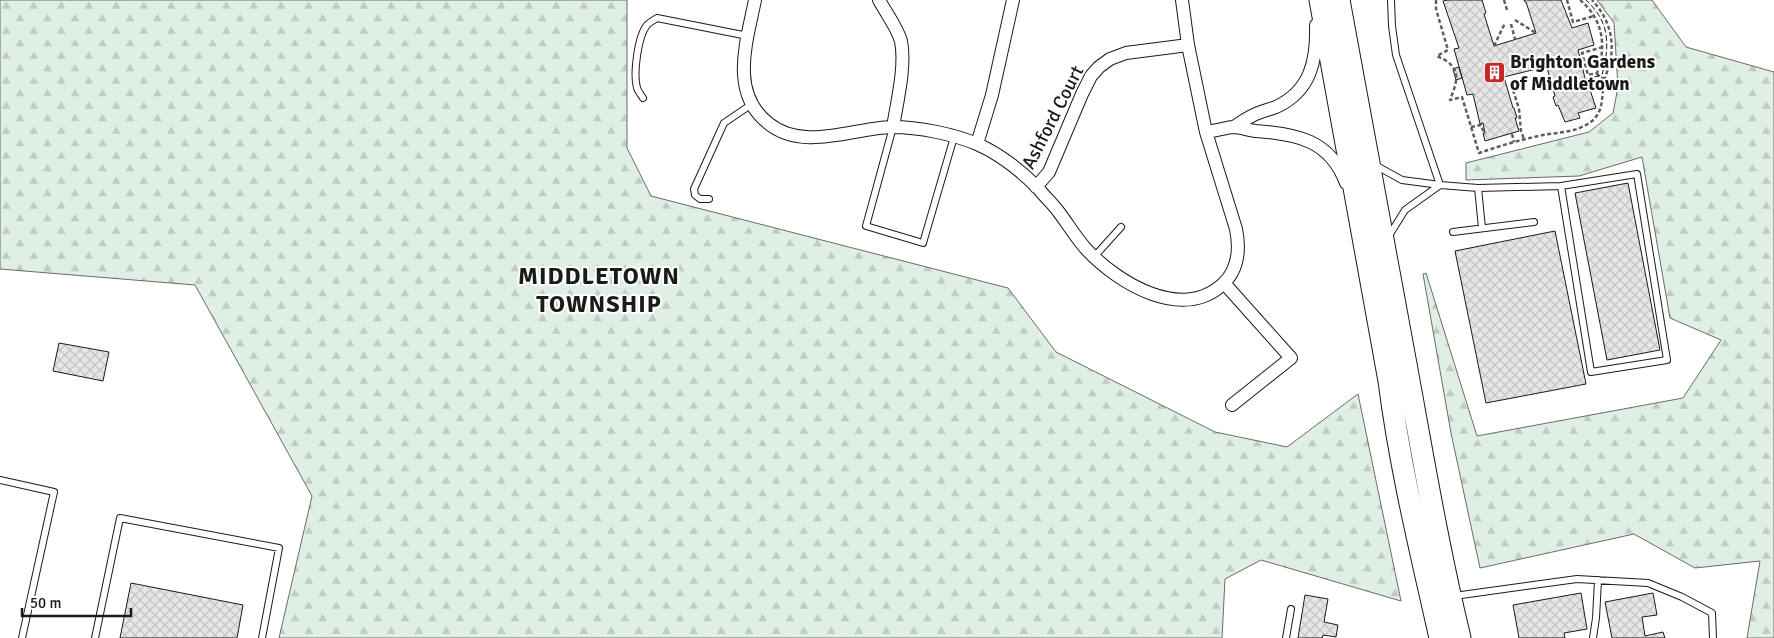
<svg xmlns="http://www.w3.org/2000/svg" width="1774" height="638" viewBox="0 0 1774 638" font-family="Signika,sans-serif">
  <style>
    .forest { fill: url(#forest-firs); stroke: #6a6a6a }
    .building { fill: url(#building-cross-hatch); stroke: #1a1a1a }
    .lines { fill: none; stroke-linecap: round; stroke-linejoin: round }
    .service-casing { stroke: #1a1a1a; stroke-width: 8 }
    .minor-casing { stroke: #1a1a1a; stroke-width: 14 }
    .trunk-casing { stroke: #1a1a1a; stroke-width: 23 }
    .path { stroke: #5f5f5f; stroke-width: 2.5; stroke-dasharray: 4 2.5; stroke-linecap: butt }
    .service { stroke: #fff; stroke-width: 6 }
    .minor { stroke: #fff; stroke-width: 12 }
    .trunk { stroke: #fff; stroke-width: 21 }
    .fence { stroke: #1a1a1a; stroke-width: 1; stroke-dasharray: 6 2.5; stroke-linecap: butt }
    .labels { text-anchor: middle; stroke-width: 4; stroke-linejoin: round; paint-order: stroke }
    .poi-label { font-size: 19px; font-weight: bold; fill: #1a1a1a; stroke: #fff; text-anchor: start }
    .street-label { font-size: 19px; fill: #1a1a1a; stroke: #fff }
    .district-label { font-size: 24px; font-weight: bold; letter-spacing: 1px; fill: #1a1a1a; stroke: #fff }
  </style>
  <defs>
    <pattern id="forest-firs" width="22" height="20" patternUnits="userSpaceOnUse" patternTransform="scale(1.25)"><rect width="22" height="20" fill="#e0efe3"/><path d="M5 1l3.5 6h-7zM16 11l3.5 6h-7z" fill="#c0ccc2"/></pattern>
    <pattern id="building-cross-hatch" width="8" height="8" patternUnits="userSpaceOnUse" patternTransform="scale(1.25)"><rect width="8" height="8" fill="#e6e6e6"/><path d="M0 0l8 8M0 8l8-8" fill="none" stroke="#c5c5c5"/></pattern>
  </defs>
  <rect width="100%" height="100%" fill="#fff"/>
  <!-- forest -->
  <path class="forest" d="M 0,0 L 627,0 L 627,148 L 651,196 L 1008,288 L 1056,352 L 1215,432 L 1287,447 L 1358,394 L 1401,601 L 1261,560 L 1225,579 L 1222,638 L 279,638 L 312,496 L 195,285 L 0,269 Z
    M 1597,0 L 1652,0 L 1686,47 L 1774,72 L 1774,638 L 1747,638 L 1760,561 L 1695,568 L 1634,534 L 1480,568 L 1451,433 L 1423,274 L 1426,273 L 1477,436 L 1683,398 L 1721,340 L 1670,318 L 1642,157 L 1579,176 L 1466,180 L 1466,163 L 1589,132 L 1613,113 L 1618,87 L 1614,23 Z"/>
  <!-- building -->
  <path class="building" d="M 1448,0 L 1482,0 L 1486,13 L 1484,14 L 1494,46 L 1536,33 L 1526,2 L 1525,2 L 1524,0 L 1561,0 L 1572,28 L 1588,23 L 1594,45 L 1578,50 L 1586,82 L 1587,81 L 1596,108 L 1578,113 L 1580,118 L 1565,122 L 1558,105 L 1556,106 L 1553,97 L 1555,96 L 1546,64 L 1536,67 L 1536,69 L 1504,77 L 1513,108 L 1514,108 L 1517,118 L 1515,118 L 1519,131 L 1485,141 L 1483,133 L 1485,133 L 1483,123 L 1480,124 L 1473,94 L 1467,95 L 1454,49 L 1459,48 L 1443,1 Z
    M 1459,67 L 1462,78 L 1456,80 L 1453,69 Z
    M 1628,183 L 1660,350 L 1607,360 L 1575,193 Z
    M 1555,231 L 1586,384 L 1486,403 L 1455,251 Z
    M 59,343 L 109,352 L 103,381 L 53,371 Z
    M 131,583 L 243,605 L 237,638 L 120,638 Z
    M 1581,593 L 1587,629 L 1564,633 L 1565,638 L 1519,638 L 1513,605 Z
    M 1653,593 L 1657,615 L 1642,617 L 1645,636 L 1663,632 L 1665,638 L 1612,638 L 1605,602 Z
    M 1305,595 L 1328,599 L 1324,622 L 1338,625 L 1336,637 L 1323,635 L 1322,638 L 1298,638 Z"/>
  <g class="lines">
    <defs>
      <path id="service" d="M 1391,0 L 1392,26 L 1396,55 L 1440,185
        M 643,98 C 641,95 638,91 637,88 C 633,73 638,36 647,25 C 650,22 654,20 657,18 L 748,36
        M 893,127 L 866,226 L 923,243 L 954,137
        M 1373,164 L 1402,180 L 1440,185 L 1478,188 L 1561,186 L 1637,174 L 1667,360 L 1591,372 L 1561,186
        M 1478,188 L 1482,228
        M 709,199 L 700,199 L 695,195 L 694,189 L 724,123 L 752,104
        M 1453,232 L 1534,222
        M 1387,239 L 1405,210 L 1440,185
        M 1094,257 L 1121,227
        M 0,480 L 54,492 L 22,638
        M 1454,596 L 1577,579 L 1648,583 L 1682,597 L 1712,613 L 1713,638
        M 95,638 L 120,518 L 279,548 L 262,638
        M 1286,638 L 1291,609
        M 1593,638 L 1596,618 L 1598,580"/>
      <path id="minor" d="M 755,0 C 747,41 729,92 768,123 C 803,152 853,128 892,127 C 919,127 953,134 977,144 C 1000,154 1021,171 1038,188 C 1044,196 1052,203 1058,211 C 1068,224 1076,238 1087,250 C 1118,283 1182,322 1223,284 C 1239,269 1240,249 1236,229 L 1206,132 L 1188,45 L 1182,0
        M 879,0 C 886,13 897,27 901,41 C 906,66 897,102 893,127
        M 1234,127 C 1243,121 1251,115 1261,112 C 1266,110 1271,109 1276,107 C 1311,91 1317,60 1316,25
        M 1206,132 C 1215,131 1224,128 1233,127 C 1240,127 1248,130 1256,131 C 1297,134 1330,140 1346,183
        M 977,144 L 992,95 L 1013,0
        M 1036,187 L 1049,172 L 1082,94 L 1091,76 L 1099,67 L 1110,59 L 1126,53 L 1188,45
        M 1224,283 L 1291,358 L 1232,405"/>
      <path id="trunk" d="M 1320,0 L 1389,381 C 1400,468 1421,553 1440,638
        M 1339,0 C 1361,125 1384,250 1408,375 C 1424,463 1439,551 1460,638"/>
    </defs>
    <!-- service casing -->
    <use href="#service" class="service-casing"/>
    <!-- minor casing -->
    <use href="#minor" class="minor-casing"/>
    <!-- trunk casing -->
    <use href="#trunk" class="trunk-casing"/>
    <!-- path -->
    <path class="path" d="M 1436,0 L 1436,9 L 1448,50 L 1437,56 C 1440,58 1444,59 1448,62 C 1462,73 1455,86 1450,100 L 1462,97 L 1479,153 C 1497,147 1516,141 1534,137 C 1552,132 1570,134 1586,125 C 1603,116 1602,101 1603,86 C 1604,78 1608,71 1610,63 C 1615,40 1609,18 1592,0
      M 1504,0 L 1507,10
      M 1567,0 L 1573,22 L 1594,16
      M 1580,0 C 1603,19 1607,46 1597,73 L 1588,75 L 1582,53 L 1603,47
      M 1515,20 L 1536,33
      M 1511,24 L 1515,39
      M 1494,46 L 1505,23
      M 1597,73 L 1599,77 L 1605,79
      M 1513,90 L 1519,109 L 1521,131 L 1524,139
      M 1471,127 L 1481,125 L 1484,133
      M 1512,134 L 1514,142"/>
    <!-- service -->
    <use href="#service" class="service"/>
    <!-- minor -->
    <use href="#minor" class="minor"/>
    <!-- trunk -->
    <use href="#trunk" class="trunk"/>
    <!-- fence -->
    <path class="fence" d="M 1586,79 L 1602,75 C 1610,45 1610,22 1586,0"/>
  </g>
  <!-- icons -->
  <defs>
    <symbol id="building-square" viewBox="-11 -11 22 22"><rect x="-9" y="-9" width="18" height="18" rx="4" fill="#c62828" stroke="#fff"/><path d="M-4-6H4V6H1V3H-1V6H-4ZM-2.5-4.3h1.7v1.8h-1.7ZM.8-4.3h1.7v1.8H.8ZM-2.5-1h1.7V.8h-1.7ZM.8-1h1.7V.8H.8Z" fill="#fff"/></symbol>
  </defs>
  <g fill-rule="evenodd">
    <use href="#building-square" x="1482" y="60" width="25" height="25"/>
  </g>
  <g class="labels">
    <!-- poi labels -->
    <g class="poi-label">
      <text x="1510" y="68">Brighton Gardens<tspan x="1510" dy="22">of Middletown</tspan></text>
    </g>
    <!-- street labels -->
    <g class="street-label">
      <text transform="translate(1052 117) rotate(-63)" y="7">Ashford Court</text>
    </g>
    <!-- district labels -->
    <g class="district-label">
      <text x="599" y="284">MIDDLETOWN<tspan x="599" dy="28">TOWNSHIP</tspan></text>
    </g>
  </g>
  <!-- scale -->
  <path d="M22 608v8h109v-8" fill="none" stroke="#1a1a1a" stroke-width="2.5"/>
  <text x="30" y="608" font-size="15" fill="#1a1a1a" stroke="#ffffff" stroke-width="4" paint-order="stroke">50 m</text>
</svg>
